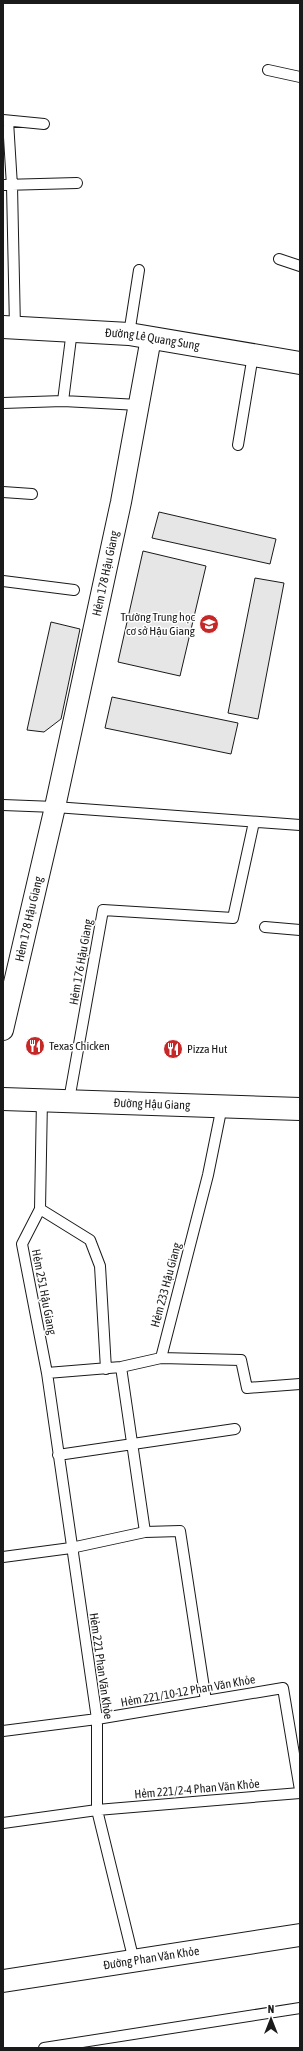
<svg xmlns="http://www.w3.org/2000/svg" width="303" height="2051" viewBox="0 0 303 2051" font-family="'Asap Condensed',sans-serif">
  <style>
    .building { fill: #e6e6e6; stroke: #1a1a1a }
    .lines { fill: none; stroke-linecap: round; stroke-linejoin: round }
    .lane-casing { stroke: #1a1a1a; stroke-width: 12 }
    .street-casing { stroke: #1a1a1a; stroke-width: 22 }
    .secondary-casing { stroke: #1a1a1a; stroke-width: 24 }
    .lane { stroke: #fff; stroke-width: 10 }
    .street { stroke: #fff; stroke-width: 20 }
    .secondary { stroke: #fff; stroke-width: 22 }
    .labels { text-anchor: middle; stroke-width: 3; stroke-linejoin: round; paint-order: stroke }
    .street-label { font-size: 12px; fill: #1a1a1a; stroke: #fff }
    .poi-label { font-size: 12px; fill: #1a1a1a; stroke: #fff; text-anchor: start }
  </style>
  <rect width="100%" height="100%" fill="#fff"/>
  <!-- building -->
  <path class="building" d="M 159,512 L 276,539 L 270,564 L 152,538 Z
    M 143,551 L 206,566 L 180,676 L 118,662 Z
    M 255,578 L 284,583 L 258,719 L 228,713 Z
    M 51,622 L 80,629 L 61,719 L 44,732 L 27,730 Z
    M 112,697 L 238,723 L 231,754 L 105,728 Z"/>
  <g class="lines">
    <defs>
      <path id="lane" d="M 268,70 L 300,77
        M 3,120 L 44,124
        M 8,121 L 12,186 L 15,328
        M 3,185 L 77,183
        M 279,259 L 300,266
        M 72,330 L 63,401 L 139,405
        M 129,334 L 139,270
        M 3,403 L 63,401
        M 238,445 L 253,355
        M 3,492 L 32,494
        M 3,581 L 74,590
        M 3,805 L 55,807 L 300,825
        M 265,927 L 300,930
        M 42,1099 L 40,1209 L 22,1244 L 47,1373 L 97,1719 L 97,1810 L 134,1961
        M 69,1100 L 103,910 L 233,918 L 254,822
        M 40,1209 L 90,1240 L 100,1266 L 106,1369
        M 161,1358 L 241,1360 L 247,1388 L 300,1384
        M 121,1367 L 145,1532
        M 47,1373 L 121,1367 L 161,1358 L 208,1175 L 222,1106
        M 58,1455 L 235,1429
        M 3,1557 L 71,1548 L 145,1532 L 180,1531 L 206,1701
        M 3,1731 L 97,1719 L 283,1688 L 300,1790
        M 3,1823 L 97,1810 L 300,1793
        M 44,2048 L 300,2008"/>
      <g id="street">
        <path id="s1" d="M 3,1030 L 55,807 L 121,502 L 151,338"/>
      </g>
      <g id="secondary">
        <path id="s2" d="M 3,327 L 129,334 L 300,363"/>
        <path id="s3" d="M 3,1099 L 300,1109"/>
        <path id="s4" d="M 3,1981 L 300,1935"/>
      </g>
    </defs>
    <!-- lane casing -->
    <use href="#lane" class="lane-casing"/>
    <!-- street casing -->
    <use href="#street" class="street-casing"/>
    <!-- secondary casing -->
    <use href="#secondary" class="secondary-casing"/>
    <!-- lane -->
    <use href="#lane" class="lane"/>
    <!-- street -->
    <use href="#street" class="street"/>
    <!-- secondary -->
    <use href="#secondary" class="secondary"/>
  </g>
  <!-- icons -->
  <defs>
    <symbol id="school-disc" viewBox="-11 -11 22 22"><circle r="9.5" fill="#c62828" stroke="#fff"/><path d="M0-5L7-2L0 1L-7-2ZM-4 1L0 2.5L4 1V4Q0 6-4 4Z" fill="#fff"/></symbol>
    <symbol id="restaurant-disc" viewBox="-11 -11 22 22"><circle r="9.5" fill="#c62828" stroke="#fff"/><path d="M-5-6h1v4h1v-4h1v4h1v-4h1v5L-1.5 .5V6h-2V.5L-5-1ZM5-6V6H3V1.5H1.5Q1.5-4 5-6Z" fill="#fff"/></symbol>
  </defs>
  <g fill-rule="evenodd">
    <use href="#school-disc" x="198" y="613" width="22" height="22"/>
    <use href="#restaurant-disc" x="24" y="1035" width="22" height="22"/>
    <use href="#restaurant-disc" x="162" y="1038" width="22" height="22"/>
  </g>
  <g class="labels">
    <!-- street labels -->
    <g class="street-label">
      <text dy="4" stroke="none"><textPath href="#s2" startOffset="150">Đường Lê Quang Sung</textPath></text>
      <text dy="4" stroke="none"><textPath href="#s1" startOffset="468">Hẻm 178 Hậu Giang</textPath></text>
      <text dy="4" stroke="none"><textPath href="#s1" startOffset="114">Hẻm 178 Hậu Giang</textPath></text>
      <text transform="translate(81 962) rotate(-80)" y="4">Hẻm 176 Hậu Giang</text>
      <text dy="4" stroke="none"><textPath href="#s3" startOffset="149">Đường Hậu Giang</textPath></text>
      <text transform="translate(166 1285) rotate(-75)" y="4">Hẻm 233 Hậu Giang</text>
      <text transform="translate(44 1292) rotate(79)" y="4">Hẻm 251 Hậu Giang</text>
      <text transform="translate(101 1666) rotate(82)" y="4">Hẻm 221 Phan Văn Khỏe</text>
      <text transform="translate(188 1691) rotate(-10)" y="4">Hẻm 221/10-12 Phan Văn Khỏe</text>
      <text transform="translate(197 1789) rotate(-5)" y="4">Hẻm 221/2-4 Phan Văn Khỏe</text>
      <text dy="4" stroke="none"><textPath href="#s4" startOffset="150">Đường Phan Văn Khỏe</textPath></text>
    </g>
    <!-- poi labels -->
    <g class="poi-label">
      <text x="195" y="621" text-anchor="end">Trường Trung học<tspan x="195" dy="14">cơ sở Hậu Giang</tspan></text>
      <text x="49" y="1050">Texas Chicken</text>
      <text x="187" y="1053">Pizza Hut</text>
    </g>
  </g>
  <!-- border -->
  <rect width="303" height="2051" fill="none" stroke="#1a1a1a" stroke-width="8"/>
  <!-- north arrow -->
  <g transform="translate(271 2019)" stroke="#ffffff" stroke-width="3" paint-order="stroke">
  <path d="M0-3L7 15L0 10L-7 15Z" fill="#1a1a1a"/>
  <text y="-6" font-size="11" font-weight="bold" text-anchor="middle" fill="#1a1a1a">N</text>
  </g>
</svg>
